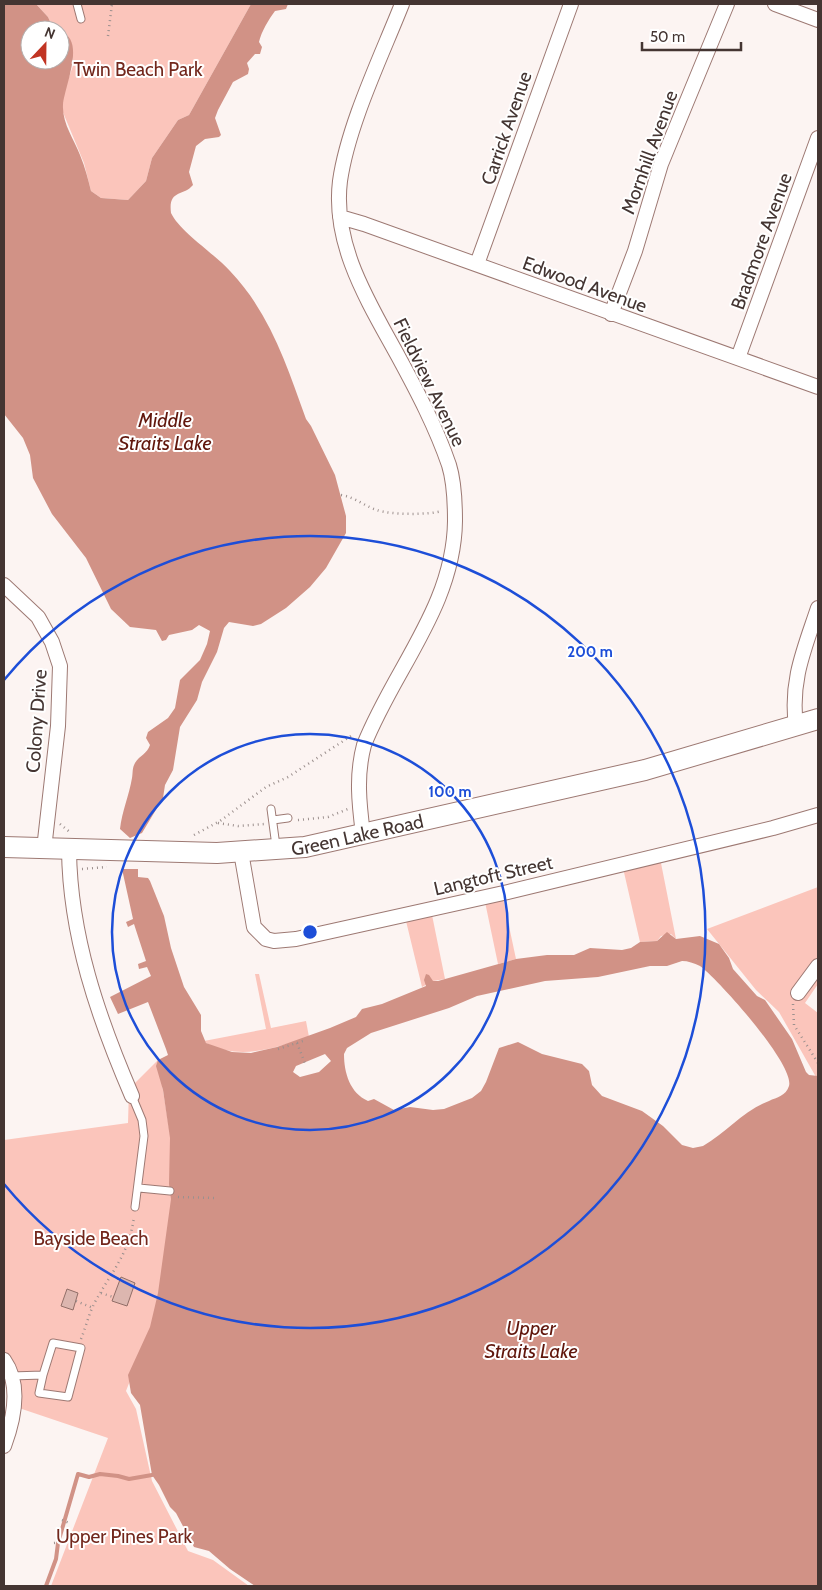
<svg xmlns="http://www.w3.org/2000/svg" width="822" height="1590" viewBox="0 0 822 1590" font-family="Cabin,sans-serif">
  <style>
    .green { fill: #fbc5bb }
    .water { fill: #d19286; fill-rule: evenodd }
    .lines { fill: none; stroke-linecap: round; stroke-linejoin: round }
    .stream { stroke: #d19286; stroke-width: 4 }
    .building { fill: #dcb6af; stroke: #916e67 }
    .lane-casing { stroke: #9d7973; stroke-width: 9 }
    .street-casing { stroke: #9d7973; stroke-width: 16 }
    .secondary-casing { stroke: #9d7973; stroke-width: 22 }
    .path { stroke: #9c908e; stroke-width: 2.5; stroke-dasharray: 1 4; stroke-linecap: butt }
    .lane { stroke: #fff; stroke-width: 7 }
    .street { stroke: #fff; stroke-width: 14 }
    .secondary { stroke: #fff; stroke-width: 20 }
    .ring { fill: none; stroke: #1d4ed8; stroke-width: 2.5 }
    .labels { text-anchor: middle; stroke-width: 4; stroke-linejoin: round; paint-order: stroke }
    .park-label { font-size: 19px; fill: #72271c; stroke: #fff }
    .street-label { font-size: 19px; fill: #443532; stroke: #fff }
    .water-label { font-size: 20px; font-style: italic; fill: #61170d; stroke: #fff }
    .centre { fill: #1d4ed8; stroke: #fff; stroke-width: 2.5 }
    .ring-label { font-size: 15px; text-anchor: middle; font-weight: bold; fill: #1d4ed8; stroke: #fff; stroke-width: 4; stroke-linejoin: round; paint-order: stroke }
  </style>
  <rect width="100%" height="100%" fill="#fcf4f2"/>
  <!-- green -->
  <path class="green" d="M 36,4 L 251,4 L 189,115 L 178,120 L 152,158 L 146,181 L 128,200 L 101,198 L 91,191 L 84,163 L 62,110 L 63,94 L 74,63 L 64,33 L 54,30 L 48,17 Z
    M 660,858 L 676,939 L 671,934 L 661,936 L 657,941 L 640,942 L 623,868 Z
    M 818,887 L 818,984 L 805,1003 L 818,1013 L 818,1076 L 816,1077 L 779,1012 L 756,990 L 707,929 Z
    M 503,898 L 516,959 L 498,964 L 485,902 Z
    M 432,915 L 445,979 L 433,981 L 422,987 L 406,921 Z
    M 255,974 L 259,974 L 271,1028 L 306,1021 L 309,1037 C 274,1048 241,1061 206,1043 L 204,1041 L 266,1029 Z
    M 158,1060 L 173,1152 L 180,1253 L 126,1391 L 136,1409 L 152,1481 L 188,1551 L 213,1560 L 249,1586 L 51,1586 L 108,1438 L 19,1408 L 13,1364 L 4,1351 L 4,1140 L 128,1123 L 129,1089 Z"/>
  <!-- water -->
  <path class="water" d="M 4,4 L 36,4 L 48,17 L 54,30 L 30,30 L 30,60 L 60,60 L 60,32 C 87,38 64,88 63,105 C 62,123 74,139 80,155 C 85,167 88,179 91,191 L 101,198 L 128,200 L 146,181 L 152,158 L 178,120 L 189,115 L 251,4 L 288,4 L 286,9 L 275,11 C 269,19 261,32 259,42 L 262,47 L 260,54 L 255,54 L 247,63 L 249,69 L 248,74 L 233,82 L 218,110 L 215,118 L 221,135 L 219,137 L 205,139 L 196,146 L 189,172 L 193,185 C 183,197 168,189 171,213 C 180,232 215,254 230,271 C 270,313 287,366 306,419 L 311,426 L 335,475 L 346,516 L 346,533 L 326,568 L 310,587 L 286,608 L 261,624 L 253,626 L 229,622 L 224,628 L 217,652 L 202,682 L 197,700 L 180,727 L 173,770 L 165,785 L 163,798 L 142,833 L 130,838 L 120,829 C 122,811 129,796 132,778 C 133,773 132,768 135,763 C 140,755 147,754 150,745 L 146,738 L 148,732 L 168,718 L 175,708 L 180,680 L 200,660 L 207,644 L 210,631 L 199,625 L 192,630 L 169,635 L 166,640 L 162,641 L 156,630 L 130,627 L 111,609 L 86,558 L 52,514 L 33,478 L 30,455 L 23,438 L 4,414 Z
    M 122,869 L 138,869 L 138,877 L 148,878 L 150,881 L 164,916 L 171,948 L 184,987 L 201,1015 L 201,1031 L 206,1043 L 232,1052 L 251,1053 L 277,1047 L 330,1028 L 356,1017 L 362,1009 L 382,1004 L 426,986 L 424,980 L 426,974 L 429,975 L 433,981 L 438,981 L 516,959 L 547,955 L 574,955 L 590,948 L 622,950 L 631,948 L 640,942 L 657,941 L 667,932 L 676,939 L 700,936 L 719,944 L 729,958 L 733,969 L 757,996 L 765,1000 L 792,1039 L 806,1072 L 809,1075 L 818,1076 L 818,1586 L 255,1586 L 230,1569 L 209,1551 L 194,1547 L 176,1513 L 170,1507 L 159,1485 L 152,1475 L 140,1405 L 131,1393 L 128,1375 L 150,1327 L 158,1293 L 171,1199 L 169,1184 L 170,1138 L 163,1090 L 156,1066 L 158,1060 L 168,1055 L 166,1049 L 148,1002 L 118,1014 L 110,997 L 151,976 L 147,967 L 139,969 L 138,964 L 146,961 L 134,924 L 128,927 L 126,922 L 133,919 ZM 682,961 C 688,961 694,963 700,966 C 718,979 795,1065 789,1086 C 786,1096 777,1097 769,1101 C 744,1110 726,1133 703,1146 L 693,1148 L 682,1145 L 663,1126 L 642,1111 L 602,1096 L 592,1085 L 589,1071 L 582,1064 L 542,1054 L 518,1042 L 499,1048 L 486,1082 L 481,1091 L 472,1098 L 444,1109 L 433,1110 L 410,1107 L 394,1110 L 374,1099 L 368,1101 C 350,1093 344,1073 344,1054 L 347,1048 L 371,1033 L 449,1008 L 477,996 L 545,981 L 598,977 L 650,966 L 667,966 ZM 325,1054 L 331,1061 L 319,1072 L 300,1077 L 293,1072 L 296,1066 Z"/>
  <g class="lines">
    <!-- stream -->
    <path class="stream" d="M 46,1586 L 56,1559 L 58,1543 L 78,1474 L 89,1477 L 100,1474 L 118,1476 L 129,1479 L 152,1475"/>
  </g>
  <!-- building -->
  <path class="building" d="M 121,1277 L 135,1283 L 127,1306 L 112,1301 Z
    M 67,1289 L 78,1293 L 73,1310 L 61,1306 Z"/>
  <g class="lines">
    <defs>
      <path id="lane" d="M 77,4 L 81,19
        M 271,809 L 276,846
        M 273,820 L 288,818
        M 132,1096 L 142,1120 L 144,1136 L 135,1207
        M 139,1188 L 170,1191
        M 11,1376 L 43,1375 L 53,1343 L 81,1348 L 68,1397 L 39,1393 L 43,1375"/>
      <path id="street" d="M 775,4 L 818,20
        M 340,217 L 364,224 L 818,387
        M 477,264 L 571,4
        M 611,314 L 635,251 L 661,164 L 727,4
        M 738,358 L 818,138
        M 4,585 L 38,617 L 52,642 L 60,666 L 58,726 L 44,849
        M 796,726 C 790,681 804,650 818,608
        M 363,834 C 359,803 356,775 364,745 C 394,669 454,606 455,521 C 455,505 454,481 449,465 C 436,427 417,391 398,356 C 369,303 332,245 340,181 C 348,125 381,57 402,4
        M 69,850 C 70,936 98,1017 132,1096
        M 241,852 L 254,927 L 266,939 L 274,941 L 296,939 L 508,892 L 773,828 L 818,815
        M 798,993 L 818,966
        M 4,1360 C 21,1384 14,1419 4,1446"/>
      <g id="secondary">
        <path id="s1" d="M 4,847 L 217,853 L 305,847 L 645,770 L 818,719"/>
      </g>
    </defs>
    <!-- lane casing -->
    <use href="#lane" class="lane-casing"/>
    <!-- street casing -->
    <use href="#street" class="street-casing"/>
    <!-- secondary casing -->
    <use href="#secondary" class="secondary-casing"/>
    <!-- path -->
    <path class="path" d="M 108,36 L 112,4
      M 341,495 C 355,497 364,506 377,510 C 390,515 429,515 442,511
      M 298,820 L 328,817 L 348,809
      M 218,823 L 238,826 L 265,824
      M 60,824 L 71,833
      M 194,835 L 220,821 L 266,787 L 288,777 L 354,734
      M 82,869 L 107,867
      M 793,1004 L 794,1025 L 818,1063
      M 297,1043 L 306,1066
      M 278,1049 L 306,1040
      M 178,1197 L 215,1198
      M 113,1276 L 120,1280
      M 101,1293 L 113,1297
      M 76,1301 L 93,1308
      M 81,1339 C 86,1327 89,1313 95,1302 C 112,1271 129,1254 134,1217
      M 62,1520 L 69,1523
      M 54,1543 L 62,1542"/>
    <!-- lane -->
    <use href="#lane" class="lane"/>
    <!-- street -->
    <use href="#street" class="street"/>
    <!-- secondary -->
    <use href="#secondary" class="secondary"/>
  </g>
  <!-- distance rings -->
  <g class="ring">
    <circle cx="310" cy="932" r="198"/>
    <path d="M4 680A396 396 0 1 1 4 1184"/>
  </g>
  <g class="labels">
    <!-- park labels -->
    <g class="park-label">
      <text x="138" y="76">Twin Beach Park</text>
      <text x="91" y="1245">Bayside Beach</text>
      <text x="124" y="1543">Upper Pines Park</text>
    </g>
    <!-- street labels -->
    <g class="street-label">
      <text transform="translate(506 128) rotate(-71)" y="7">Carrick Avenue</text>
      <text transform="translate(649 152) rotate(-70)" y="7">Mornhill Avenue</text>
      <text transform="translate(761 241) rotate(-70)" y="7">Bradmore Avenue</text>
      <text transform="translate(585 284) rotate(20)" y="7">Edwood Avenue</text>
      <text transform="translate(430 382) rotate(64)" y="7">Fieldview Avenue</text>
      <text transform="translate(36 721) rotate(-86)" y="7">Colony Drive</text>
      <text dy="7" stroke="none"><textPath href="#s1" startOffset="355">Green Lake Road</textPath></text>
      <text transform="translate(493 875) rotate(-13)" y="7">Langtoft Street</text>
    </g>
    <!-- water labels -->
    <g class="water-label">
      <text x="165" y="427">Middle<tspan x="165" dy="23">Straits Lake</tspan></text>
      <text x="531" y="1335">Upper<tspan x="531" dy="23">Straits Lake</tspan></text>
    </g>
  </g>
  <circle cx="310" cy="932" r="8" class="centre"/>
  <g class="ring-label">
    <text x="590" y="657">200 m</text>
    <text x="450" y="797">100 m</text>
  </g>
  <!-- border -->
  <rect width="822" height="1590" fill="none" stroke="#443532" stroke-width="10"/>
  <!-- north arrow -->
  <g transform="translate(45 45) rotate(22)"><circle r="24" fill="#ffffff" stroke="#b4aead"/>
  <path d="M0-4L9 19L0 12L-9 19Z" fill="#c13423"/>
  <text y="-8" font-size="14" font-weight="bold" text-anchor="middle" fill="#443532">N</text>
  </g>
  <!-- scale -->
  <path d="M642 42v8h99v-8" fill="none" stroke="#443532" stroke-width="2.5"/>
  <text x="650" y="42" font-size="15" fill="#443532" stroke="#ffffff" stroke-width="4" paint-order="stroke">50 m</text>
</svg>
